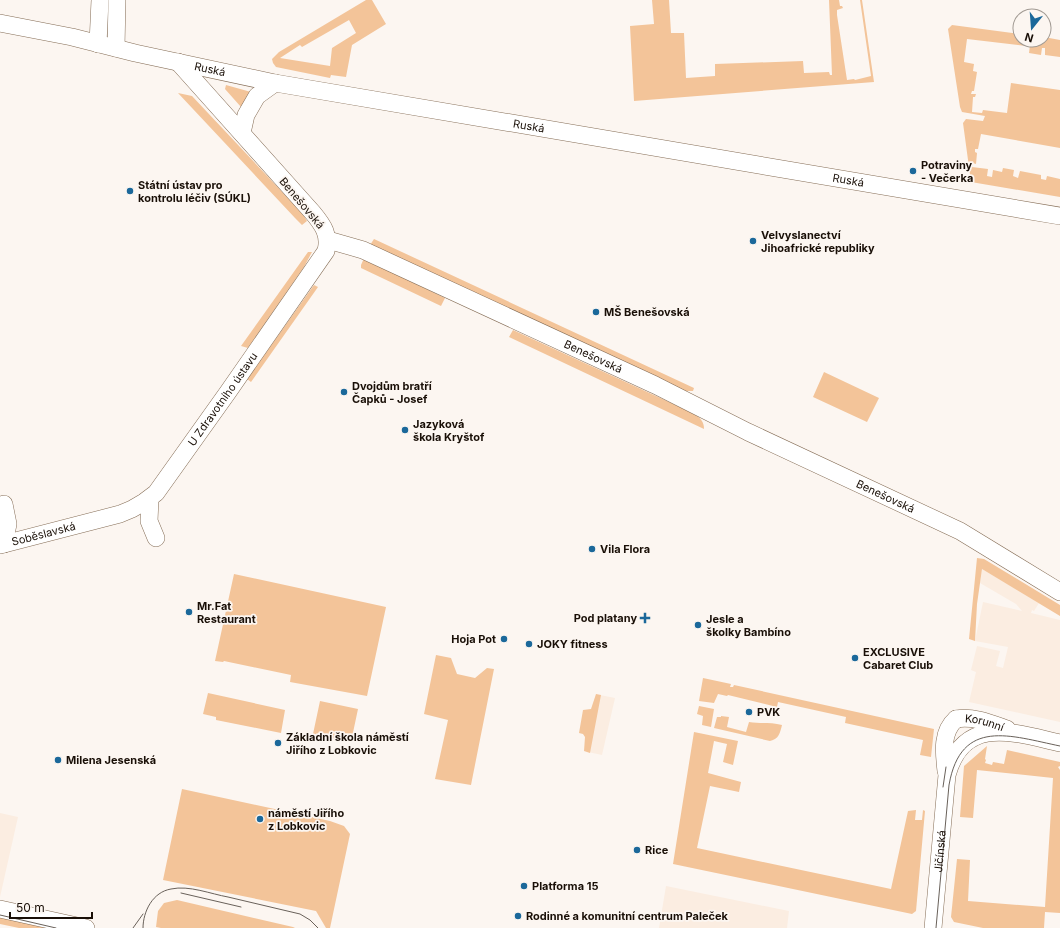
<svg xmlns="http://www.w3.org/2000/svg" width="1060" height="928" viewBox="0 0 1060 928" font-family="Inter,sans-serif">
  <style>
    .built { fill: #fbede1 }
    .green { fill: #f3c499; fill-rule: evenodd }
    .lines { fill: none; stroke-linecap: round; stroke-linejoin: round }
    .secondary-casing { stroke: #856d56; stroke-width: 18 }
    .secondary { stroke: #fff; stroke-width: 17 }
    .tram { stroke: #69615a; stroke-width: 1 }
    .poi-dot { fill: #1b689a; stroke: #fcf6f1; stroke-width: 1.5 }
    .labels { text-anchor: middle; stroke-width: 3.5; stroke-linejoin: round; paint-order: stroke }
    .street-label { font-size: 11px; fill: #190f07; stroke: #fcf6f1 }
    .poi-label { font-size: 11px; font-weight: bold; fill: #190f07; stroke: #fcf6f1; text-anchor: start }
  </style>
  <rect width="100%" height="100%" fill="#fcf6f1"/>
  <!-- built -->
  <path class="built" d="M 982,569 L 1039,603 L 1034,611 L 1032,610 L 1031,613 L 1060,620 L 1060,722 L 969,702 L 976,672 L 971,670 L 977,646 L 1000,651 L 996,666 L 1003,668 L 1008,647 L 975,641 L 983,602 L 1022,611 L 1016,604 L 980,583 Z
    M 600,695 L 615,698 L 602,755 L 588,752 Z
    M 0,813 L 18,817 L 0,897 Z
    M 666,886 L 789,911 L 787,928 L 659,928 Z"/>
  <!-- green -->
  <path class="green" d="M 366,0 L 372,0 L 386,24 L 352,45 L 346,77 L 331,75 L 330,78 L 276,67 L 273,63 L 272,59 L 279,52 ZM 349,20 L 356,33 L 332,48 L 330,66 L 280,58 L 300,45 L 302,47 Z
    M 652,0 L 669,0 L 671,33 L 684,33 L 686,78 L 715,76 L 715,64 L 803,61 L 804,73 L 829,72 L 830,75 L 832,75 L 829,0 L 839,0 L 840,6 L 842,6 L 843,8 L 837,10 L 837,15 L 847,80 L 854,79 L 855,80 L 871,76 L 860,0 L 862,0 L 874,82 L 634,101 L 630,26 L 654,24 Z
    M 952,25 L 1020,34 L 1020,40 L 1044,40 L 1044,37 L 1060,40 L 1060,57 L 1045,55 L 1045,48 L 1042,48 L 1041,55 L 1029,53 L 1030,45 L 1026,45 L 1026,46 L 967,39 L 964,62 L 974,64 L 973,71 L 977,72 L 974,91 L 972,91 L 971,94 L 976,94 L 975,97 L 973,97 L 972,112 L 982,113 L 983,110 L 1007,113 L 1011,83 L 1060,90 L 1060,148 L 981,134 L 978,149 L 975,149 L 975,152 L 977,153 L 976,164 L 973,163 L 972,167 L 988,169 L 987,176 L 992,177 L 993,170 L 1002,172 L 1003,168 L 1014,170 L 1013,176 L 1018,178 L 1020,171 L 1041,175 L 1041,179 L 1046,180 L 1047,176 L 1060,179 L 1060,197 L 971,182 L 963,123 L 966,119 L 983,121 L 985,116 L 962,112 L 960,107 L 948,29 Z
    M 226,85 L 251,92 L 241,107 L 225,89 Z
    M 178,93 L 192,96 L 302,213 L 307,221 L 302,225 L 295,218 Z
    M 374,239 L 694,388 L 693,391 L 682,391 L 370,245 Z
    M 308,252 L 312,252 L 304,267 L 248,348 L 241,346 Z
    M 365,256 L 379,266 L 445,298 L 441,306 L 361,268 L 361,265 Z
    M 314,285 L 318,287 L 251,382 L 247,379 Z
    M 513,330 L 695,414 C 701,419 704,422 704,429 L 509,337 Z
    M 824,372 L 879,398 L 867,422 L 813,397 Z
    M 977,558 L 984,559 L 1060,605 L 1060,616 L 982,569 L 977,604 L 975,641 L 969,639 Z
    M 234,574 L 386,607 L 367,696 L 290,682 L 291,675 L 224,661 L 223,662 L 215,661 Z
    M 436,655 L 451,658 L 457,674 L 475,678 L 487,668 L 494,669 L 471,785 L 435,779 L 448,720 L 424,714 Z
    M 703,678 L 731,684 L 730,687 L 733,687 L 734,685 L 934,729 L 931,757 L 920,755 L 923,740 L 845,723 L 846,717 L 778,702 L 777,707 L 728,695 L 727,696 L 718,694 L 714,703 L 699,701 Z
    M 208,693 L 285,710 L 281,733 L 216,720 L 216,717 L 203,714 Z
    M 596,694 L 601,695 L 590,753 L 584,751 L 585,737 L 583,734 L 579,733 L 583,710 L 591,709 Z
    M 320,701 L 358,709 L 351,742 L 313,734 Z
    M 699,706 L 714,709 L 711,727 L 702,725 L 703,716 L 697,714 Z
    M 721,716 L 729,717 L 727,727 L 746,732 L 749,722 C 760,724 771,722 782,725 C 780,733 779,739 770,741 L 714,728 L 717,717 L 721,717 Z
    M 694,732 L 738,741 L 733,765 L 723,762 L 727,744 L 714,741 L 708,773 L 741,782 L 739,792 L 710,786 L 697,848 L 891,889 L 908,811 L 916,810 L 915,820 L 922,820 L 923,810 L 925,811 L 916,911 L 912,914 L 673,864 Z
    M 987,746 L 985,759 L 986,760 L 985,763 L 992,765 L 993,762 L 1004,764 L 1007,750 L 1060,762 L 1060,766 L 1058,767 L 1060,770 L 1060,913 L 1045,912 L 1044,928 L 983,928 L 954,922 L 951,917 L 957,859 L 970,860 L 968,901 L 1045,907 L 1053,778 L 977,770 L 973,818 L 960,817 L 964,766 Z
    M 182,789 L 330,821 L 344,826 L 350,834 L 330,928 L 326,928 L 316,911 L 163,880 Z
    M 177,900 L 293,927 L 295,928 L 161,928 L 156,927 L 158,911 L 164,903 Z
    M 0,913 L 67,928 L 19,928 L 0,924 Z"/>
  <g class="lines">
    <defs>
      <g id="secondary">
        <path id="s1" d="M 0,23 L 72,37 L 135,53 L 275,83 L 1060,216"/>
        <path d="M 98,44 L 100,0"/>
        <path d="M 116,48 L 117,0"/>
        <path d="M 242,133 L 246,115 L 257,96 L 275,83"/>
        <path id="s2" d="M 328,240 L 363,250 L 655,385 L 748,432 L 960,531 L 1060,592"/>
        <path d="M 150,499 L 149,521 L 156,538"/>
        <path d="M 4,544 L 8,524 L 4,504"/>
        <path id="s3" d="M 0,545 L 120,514 L 132,509 L 144,502 L 156,493 L 228,392 L 326,251 C 330,235 323,225 313,213 L 178,62"/>
        <path id="s4" d="M 956,719 C 974,716 990,723 1007,729"/>
        <path d="M 946,771 C 944,753 941,732 956,719"/>
        <path d="M 0,909 L 86,928"/>
        <path id="s5" d="M 933,928 L 947,775 C 964,714 1015,733 1060,743"/>
      </g>
    </defs>
    <!-- secondary casing -->
    <use href="#secondary" class="secondary-casing"/>
    <!-- secondary -->
    <use href="#secondary" class="secondary"/>
    <!-- tram -->
    <path class="tram" d="M 943,787 L 946,767
      M 181,893 L 241,907
      M 0,915 L 56,928
      M 133,928 L 143,914
      M 143,928 C 143,911 153,892 171,889 C 189,885 211,894 228,897 C 252,903 276,908 300,914 L 310,920 L 318,928
      M 936,928 L 949,785 C 961,717 1011,736 1060,746"/>
  </g>
  <!-- markers -->
  <g class="poi-dot">
    <circle cx="913" cy="171" r="4"/>
    <circle cx="130" cy="191" r="4"/>
    <circle cx="753" cy="241" r="4"/>
    <circle cx="596" cy="312" r="4"/>
    <circle cx="344" cy="392" r="4"/>
    <circle cx="405" cy="430" r="4"/>
    <circle cx="592" cy="549" r="4"/>
    <circle cx="189" cy="612" r="4"/>
    <path d="M643 612h4v4h4v4h-4v4h-4v-4h-4v-4h4z"/>
    <circle cx="698" cy="625" r="4"/>
    <circle cx="504" cy="639" r="4"/>
    <circle cx="529" cy="644" r="4"/>
    <circle cx="855" cy="658" r="4"/>
    <circle cx="749" cy="712" r="4"/>
    <circle cx="278" cy="743" r="4"/>
    <circle cx="58" cy="760" r="4"/>
    <circle cx="260" cy="819" r="4"/>
    <circle cx="637" cy="850" r="4"/>
    <circle cx="524" cy="886" r="4"/>
    <circle cx="518" cy="916" r="4"/>
  </g>
  <g class="labels">
    <!-- street labels -->
    <g class="street-label">
      <text dy="4" stroke="none"><textPath href="#s1" startOffset="215">Ruská</textPath></text>
      <text dy="4" stroke="none"><textPath href="#s1" startOffset="539">Ruská</textPath></text>
      <text dy="4" stroke="none"><textPath href="#s1" startOffset="863">Ruská</textPath></text>
      <text transform="translate(302 203) rotate(50)" y="4">Benešovská</text>
      <text dy="4" stroke="none"><textPath href="#s2" startOffset="290">Benešovská</textPath></text>
      <text dy="4" stroke="none"><textPath href="#s3" startOffset="281">U Zdravotního ústavu</textPath></text>
      <text dy="4" stroke="none"><textPath href="#s2" startOffset="614">Benešovská</textPath></text>
      <text dy="4" stroke="none"><textPath href="#s3" startOffset="45">Soběslavská</textPath></text>
      <text dy="4" stroke="none"><textPath href="#s4" startOffset="29">Korunní</textPath></text>
      <text dy="4" stroke="none"><textPath href="#s5" startOffset="77">Jičínská</textPath></text>
    </g>
    <!-- poi labels -->
    <g class="poi-label">
      <text x="921" y="169">Potraviny<tspan x="921" dy="13">- Večerka</tspan></text>
      <text x="138" y="189">Státní ústav pro<tspan x="138" dy="13">kontrolu léčiv (SÚKL)</tspan></text>
      <text x="761" y="239">Velvyslanectví<tspan x="761" dy="13">Jihoafrické republiky</tspan></text>
      <text x="604" y="316">MŠ Benešovská</text>
      <text x="352" y="390">Dvojdům bratří<tspan x="352" dy="13">Čapků - Josef</tspan></text>
      <text x="413" y="428">Jazyková<tspan x="413" dy="13">škola Kryštof</tspan></text>
      <text x="600" y="553">Vila Flora</text>
      <text x="197" y="610">Mr.Fat<tspan x="197" dy="13">Restaurant</tspan></text>
      <text x="637" y="622" text-anchor="end">Pod platany</text>
      <text x="706" y="623">Jesle a<tspan x="706" dy="13">školky Bambíno</tspan></text>
      <text x="496" y="643" text-anchor="end">Hoja Pot</text>
      <text x="537" y="648">JOKY fitness</text>
      <text x="863" y="656">EXCLUSIVE<tspan x="863" dy="13">Cabaret Club</tspan></text>
      <text x="757" y="716">PVK</text>
      <text x="286" y="741">Základní škola náměstí<tspan x="286" dy="13">Jiřího z Lobkovic</tspan></text>
      <text x="66" y="764">Milena Jesenská</text>
      <text x="268" y="817">náměstí Jiřího<tspan x="268" dy="13">z Lobkovic</tspan></text>
      <text x="645" y="854">Rice</text>
      <text x="532" y="890">Platforma 15</text>
      <text x="526" y="920">Rodinné a komunitní centrum Paleček</text>
    </g>
  </g>
  <!-- north arrow -->
  <g transform="translate(1032 28) rotate(197)"><circle r="19" fill="#fcf6f1" stroke="#a19a93"/>
  <path d="M0-3L7 15L0 10L-7 15Z" fill="#1b689a"/>
  <text y="-6" font-size="11" font-weight="bold" text-anchor="middle" fill="#190f07">N</text>
  </g>
  <!-- scale -->
  <path d="M10 912v6h82v-6" fill="none" stroke="#190f07" stroke-width="2"/>
  <text x="16" y="912" font-size="12" fill="#190f07" stroke="#fcf6f1" stroke-width="3" paint-order="stroke">50 m</text>
</svg>
